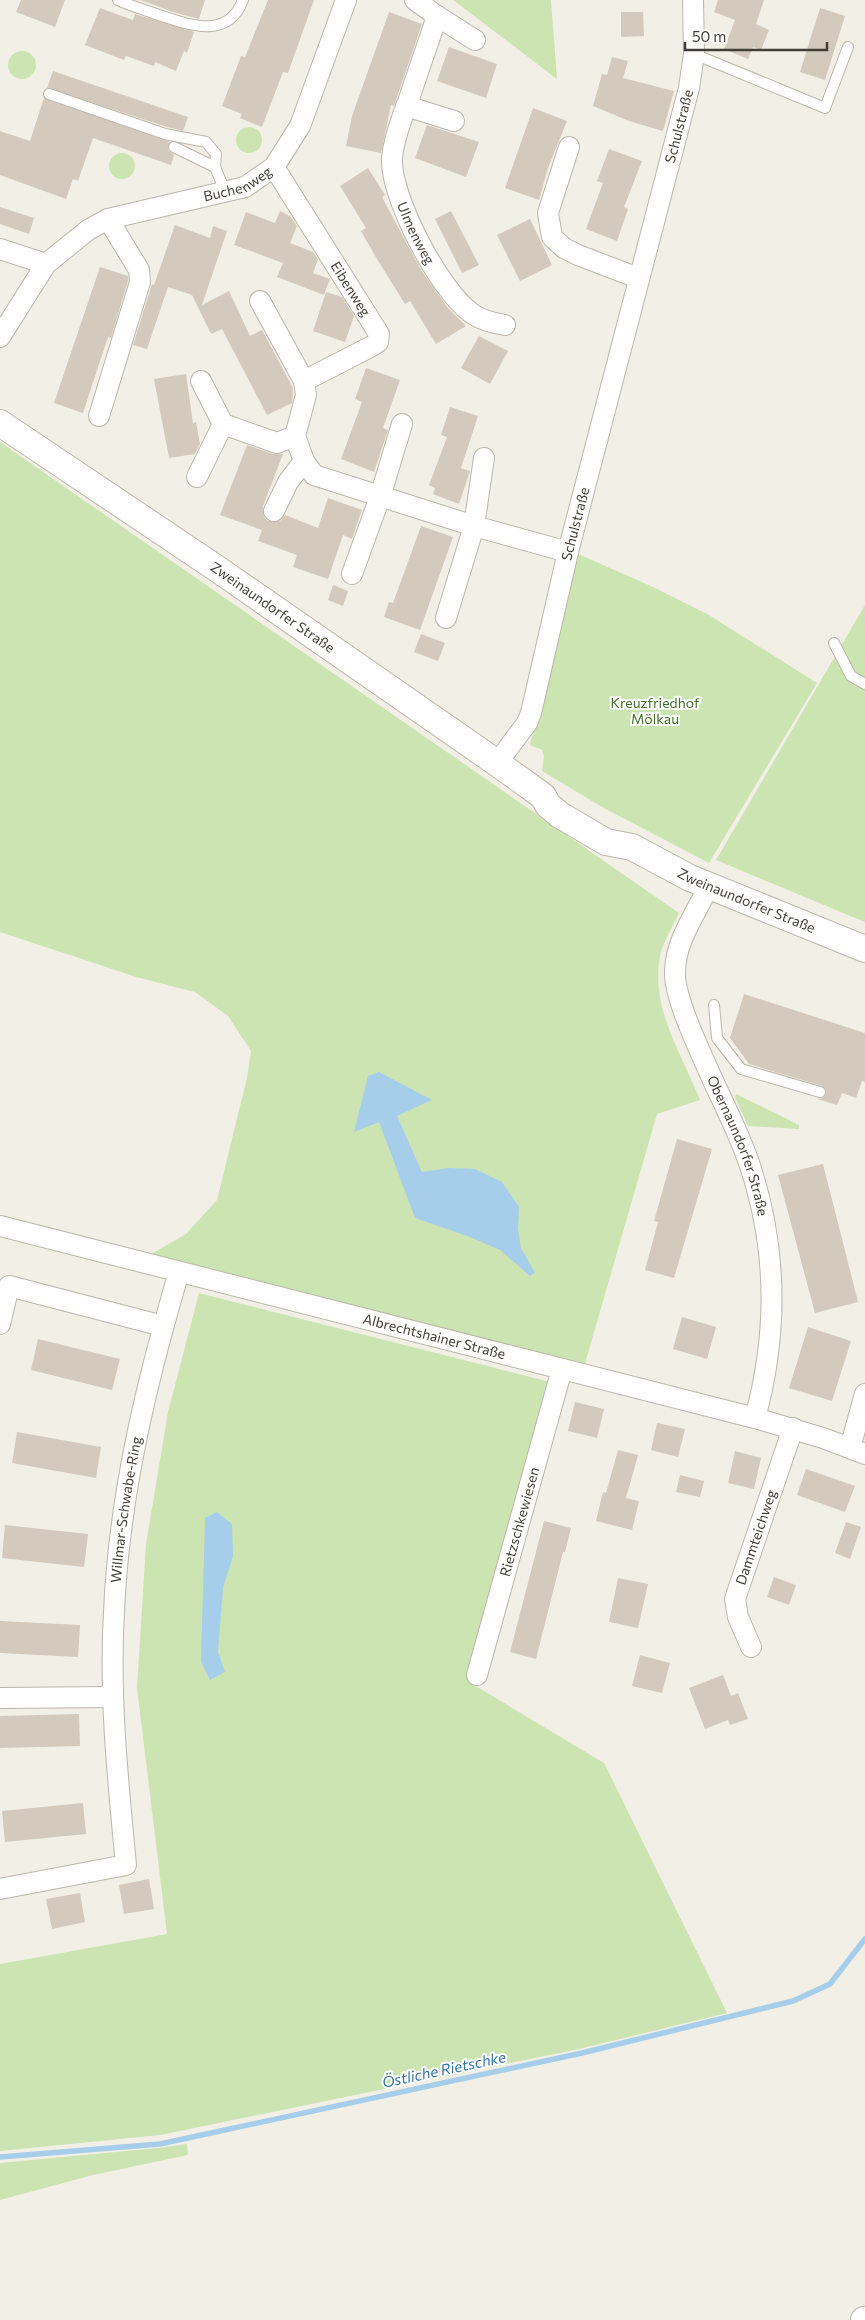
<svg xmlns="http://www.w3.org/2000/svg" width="865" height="2320" viewBox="0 0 865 2320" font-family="Commissioner,sans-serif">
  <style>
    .green { fill: #cce4b2 }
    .water { fill: #a6ceeb }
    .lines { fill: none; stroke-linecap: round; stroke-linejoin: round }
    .stream { stroke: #a6ceeb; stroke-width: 5.5 }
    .building { fill: #d3cabd }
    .service-casing { stroke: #bdb6aa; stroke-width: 12 }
    .minor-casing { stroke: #bdb6aa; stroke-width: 22 }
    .tertiary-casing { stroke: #bdb6aa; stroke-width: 28 }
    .service { stroke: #fff; stroke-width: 10 }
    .minor { stroke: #fff; stroke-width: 20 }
    .tertiary { stroke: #fff; stroke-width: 26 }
    .labels { text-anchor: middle; stroke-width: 4; stroke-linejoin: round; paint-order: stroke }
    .street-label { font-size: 14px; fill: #443f36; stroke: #fff }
    .park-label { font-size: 14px; fill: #46722d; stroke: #fff }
    .water-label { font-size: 15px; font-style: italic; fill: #3777a9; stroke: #fff }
  </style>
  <rect width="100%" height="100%" fill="#f2efe6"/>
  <!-- green -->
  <path class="green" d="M 453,0 L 551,0 L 557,79 Z
    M8 65a14 14 0 1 1 28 0a14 14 0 1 1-28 0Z
    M236 140a13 13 0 1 1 26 0a13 13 0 1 1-26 0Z
    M109 166a13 13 0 1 1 26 0a13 13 0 1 1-26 0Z
    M 0,442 L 679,913 C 673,926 663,942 660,956 C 650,1008 682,1054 700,1100 L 657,1114 L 584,1367 L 148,1256 L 186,1234 L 217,1200 L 247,1078 L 251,1051 L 228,1016 L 195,992 L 136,977 L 0,932 Z
    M 576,553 L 653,587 L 709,615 L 817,683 L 709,863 L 602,807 L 542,771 L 544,756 L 542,750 L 530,745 Z
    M 865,605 L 865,922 L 716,860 Z
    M 736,1094 L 799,1125 L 799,1129 L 748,1126 L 735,1097 Z
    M 199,1293 L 550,1382 L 469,1682 L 604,1763 L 727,2013 L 579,2049 L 160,2135 L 0,2151 L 0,1964 L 167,1934 L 137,1688 L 146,1544 L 168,1412 Z
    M 187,2144 L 188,2155 L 93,2175 L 0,2200 L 0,2163 L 158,2148 Z"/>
  <!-- water -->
  <path class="water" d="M 379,1072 L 432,1100 L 397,1116 L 422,1172 L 448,1168 L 475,1169 L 502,1182 L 519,1207 L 518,1229 L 521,1248 L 535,1273 L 530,1276 L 500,1250 L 470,1237 L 415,1218 L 379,1122 L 354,1132 L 368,1076 Z
    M 217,1512 L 232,1524 L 233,1556 L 223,1588 L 218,1652 L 225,1672 L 210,1680 L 201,1662 L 205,1518 Z"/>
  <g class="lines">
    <!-- stream -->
    <path class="stream" d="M 0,2157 L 160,2144 L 582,2053 L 793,2001 L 830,1984 L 865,1939"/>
  </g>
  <!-- building -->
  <path class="building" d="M 21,0 L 65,0 L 55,27 L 16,12 Z
    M 141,0 L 205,0 L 199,19 L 173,12 Z
    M 268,0 L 314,0 L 288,73 L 283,72 L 262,127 L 240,118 L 242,114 L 222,106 L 241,56 L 245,57 Z
    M 718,0 L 764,0 L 756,24 L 769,30 L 761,50 L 753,47 L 748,59 L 724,49 L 735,20 L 714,12 Z
    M 100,8 L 133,20 L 135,14 L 194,32 L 187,53 L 184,51 L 176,71 L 155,62 L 154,66 L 126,56 L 124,60 L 85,45 Z
    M 820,8 L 845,16 L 825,80 L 800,72 Z
    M 389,12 L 422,24 L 394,106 L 391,105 L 381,153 L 346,146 L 352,116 Z
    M 621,12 L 643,12 L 644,36 L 621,37 Z
    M 449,47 L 497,64 L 486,98 L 437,81 Z
    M 612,57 L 628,61 L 623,78 L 674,91 L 663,131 L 629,121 L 593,106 L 602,74 L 607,75 Z
    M 53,71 L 188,117 L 183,131 L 167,127 L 47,88 Z
    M 44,98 L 170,142 L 168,150 L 174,155 L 171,165 L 93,138 L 78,181 L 73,179 L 66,199 L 0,175 L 0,131 L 30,141 Z
    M 533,108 L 567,121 L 548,168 L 539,200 L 505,188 Z
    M 427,125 L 479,142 L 466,177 L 415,158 Z
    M 609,149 L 642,161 L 624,207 L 628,209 L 617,241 L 586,229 L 603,183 L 597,181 Z
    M 368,168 L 385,195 L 382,197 L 421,270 L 448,308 L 466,326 L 436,344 L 410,301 L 405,304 L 377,259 L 361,231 L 366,228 L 340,186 Z
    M 0,207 L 34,218 L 29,234 L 0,224 Z
    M 280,211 L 290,216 L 297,226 L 290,243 L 313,252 L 318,259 L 313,273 L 330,279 L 324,295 L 277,277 L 283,263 L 234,245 L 246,212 L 275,223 Z
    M 451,211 L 479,265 L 462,273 L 435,219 Z
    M 530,219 L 552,265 L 520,281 L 497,235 Z
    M 175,225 L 210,238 L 213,226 L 227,231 L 202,305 L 229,291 L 250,336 L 262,330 L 293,388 L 292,403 L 267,415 L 222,329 L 211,334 L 192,295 L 168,287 L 147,349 L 133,345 L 152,284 L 154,285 Z
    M 100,267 L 128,276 L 128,281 L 111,338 L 108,337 L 83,413 L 54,403 Z
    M 326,292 L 342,297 L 354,316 L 345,342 L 313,331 Z
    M 479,336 L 508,351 L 490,384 L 461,368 Z
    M 366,368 L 400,380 L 383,428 L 388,430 L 374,472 L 341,459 L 362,402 L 355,399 Z
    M 186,374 L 193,423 L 196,422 L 200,444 L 195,454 L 169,458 L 154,379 Z
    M 450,407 L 478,416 L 461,468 L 470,471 L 459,504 L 433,494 L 435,488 L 429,485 L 447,437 L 441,435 Z
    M 247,445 L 273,454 L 283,454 L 263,506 L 264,517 L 268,521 L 280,521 L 285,515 L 318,528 L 328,498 L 362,510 L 352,539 L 343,535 L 328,579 L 293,567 L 297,555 L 258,541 L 262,530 L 220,515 Z
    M 421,526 L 453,537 L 420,630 L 384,617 L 389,602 L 393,603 Z
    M 333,585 L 348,591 L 343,606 L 328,600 Z
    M 421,634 L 445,643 L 438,661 L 414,652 Z
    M 744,994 L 865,1033 L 865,1082 L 862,1081 L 856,1098 L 842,1093 L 837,1105 L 817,1099 L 822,1098 L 826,1094 L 826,1090 L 822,1086 L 749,1064 L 730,1038 Z
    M 677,1139 L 712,1149 L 674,1278 L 645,1270 L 658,1222 L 654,1221 Z
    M 823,1164 L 858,1302 L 815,1313 L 778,1175 Z
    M 682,1317 L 716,1327 L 707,1359 L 673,1349 Z
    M 808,1327 L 851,1341 L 832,1401 L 789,1388 Z
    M 38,1339 L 120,1359 L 112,1390 L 31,1370 Z
    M 575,1402 L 604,1409 L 597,1438 L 568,1431 Z
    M 657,1423 L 685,1429 L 678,1457 L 651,1450 Z
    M 17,1432 L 101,1447 L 96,1478 L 12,1463 Z
    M 618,1450 L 638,1455 L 626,1498 L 639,1501 L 632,1530 L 596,1521 L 603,1492 L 606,1493 Z
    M 735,1451 L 761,1458 L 754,1489 L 728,1483 Z
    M 806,1469 L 855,1486 L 845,1512 L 797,1495 Z
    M 680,1475 L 704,1481 L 700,1497 L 676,1492 Z
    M 544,1521 L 571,1528 L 565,1552 L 563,1552 L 536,1659 L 510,1652 Z
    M 846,1522 L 861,1527 L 850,1559 L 835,1553 Z
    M 5,1525 L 88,1534 L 84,1567 L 2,1558 Z
    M 774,1577 L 796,1585 L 789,1605 L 767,1597 Z
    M 618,1578 L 648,1584 L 638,1628 L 609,1622 Z
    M 0,1621 L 80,1625 L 78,1657 L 0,1653 Z
    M 640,1655 L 670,1663 L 662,1693 L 632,1686 Z
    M 723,1675 L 731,1696 L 738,1693 L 748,1719 L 730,1725 L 728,1720 L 705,1729 L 689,1688 Z
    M 79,1714 L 80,1746 L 0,1748 L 0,1716 Z
    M 83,1803 L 86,1834 L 5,1842 L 2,1811 Z
    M 149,1879 L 154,1909 L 124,1914 L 119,1885 Z
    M 80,1893 L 85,1922 L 52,1929 L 46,1899 Z"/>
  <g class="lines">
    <defs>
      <path id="service" d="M 118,0 C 131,6 145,10 159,15 C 189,25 228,40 243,0
        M 694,54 L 825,108 L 848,47
        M 49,94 L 165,134 L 206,142 L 216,154 L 215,167 L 225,191
        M 174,147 L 215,167
        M 834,643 L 851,676 L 865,684
        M 714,1005 L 717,1038 L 741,1069 L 820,1092"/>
      <g id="minor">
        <path id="s1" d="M 415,0 L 437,16 C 428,44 418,71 409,99 C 402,118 394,138 392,158 C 390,197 439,289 470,312 C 480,320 493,323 505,325"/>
        <path d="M 437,16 L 475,40"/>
        <path d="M 406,106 L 454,121"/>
        <path d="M 569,147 L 548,213 L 552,237 L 564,248 L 578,255 L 638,278"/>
        <path id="s2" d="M 274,167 L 379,334 L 378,342 L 372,346 L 304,381 L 306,395 L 295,436 L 304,461 L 314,475 L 474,526 L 568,552"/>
        <path d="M 0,249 L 46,264"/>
        <path d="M 260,301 L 304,381"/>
        <path id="s3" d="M 0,337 L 46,264 L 88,230 L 108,219 L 245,187 L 274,167 L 300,126 L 346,0"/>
        <path d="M 201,381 L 223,424 L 277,443 L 295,436"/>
        <path d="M 99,416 L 140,282 L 139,270 L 108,219"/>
        <path d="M 197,477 L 223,424"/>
        <path d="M 274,511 L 288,482 L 304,461"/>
        <path d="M 352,574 L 380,497 L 402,424"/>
        <path d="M 446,618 L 474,526 L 484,458"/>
        <path id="s4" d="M 497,763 L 527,723 L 531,713 L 568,552 L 689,88 L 694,54 L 693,0"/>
        <path id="s5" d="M 709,886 C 696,913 674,943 675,974 C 675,1001 704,1060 716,1087 C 727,1110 738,1133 747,1157 C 777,1242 779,1330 755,1418"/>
        <path id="s6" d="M 0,1226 L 755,1418 L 823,1438 L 865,1454"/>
        <path d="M 0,1324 L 9,1286 L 163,1326"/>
        <path d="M 850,1448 L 865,1394"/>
        <path id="s7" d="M 751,1647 L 738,1617 L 735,1599 L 793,1428"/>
        <path id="s8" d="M 477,1675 L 562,1369"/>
        <path d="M 0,1698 L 113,1697"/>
        <path id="s9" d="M 0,1889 L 126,1865 C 118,1781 109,1697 114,1612 C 119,1496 146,1384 179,1272"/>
      </g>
      <g id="tertiary">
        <path id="s10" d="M 0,423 L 216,568 L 497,763 L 543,796 L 548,805 L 560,815 L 606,842 L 632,847 L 690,878 L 865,949"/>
        <path d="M 864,2320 L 865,2320"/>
      </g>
    </defs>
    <!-- service casing -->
    <use href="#service" class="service-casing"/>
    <!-- minor casing -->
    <use href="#minor" class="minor-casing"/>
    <!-- tertiary casing -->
    <use href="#tertiary" class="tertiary-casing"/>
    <!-- service -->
    <use href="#service" class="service"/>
    <!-- minor -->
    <use href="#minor" class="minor"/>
    <!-- tertiary -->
    <use href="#tertiary" class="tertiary"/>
  </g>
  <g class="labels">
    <!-- street labels -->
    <g class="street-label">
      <text dy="5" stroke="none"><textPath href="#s4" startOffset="666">Schulstraße</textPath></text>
      <text dy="5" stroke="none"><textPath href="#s3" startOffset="298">Buchenweg</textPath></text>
      <text dy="5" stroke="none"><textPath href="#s1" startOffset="256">Ulmenweg</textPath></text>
      <text dy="5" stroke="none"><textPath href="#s2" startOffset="144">Eibenweg</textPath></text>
      <text dy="5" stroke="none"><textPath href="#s4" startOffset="255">Schulstraße</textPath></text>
      <text dy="5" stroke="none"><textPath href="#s10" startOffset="329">Zweinaundorfer Straße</textPath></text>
      <text dy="5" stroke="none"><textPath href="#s10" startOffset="891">Zweinaundorfer Straße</textPath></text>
      <text dy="5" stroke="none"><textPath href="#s5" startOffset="279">Obernaundorfer Straße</textPath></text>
      <text dy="5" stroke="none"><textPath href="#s6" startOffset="448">Albrechtshainer Straße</textPath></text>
      <text dy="5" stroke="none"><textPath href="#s9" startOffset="485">Willmar-Schwabe-Ring</textPath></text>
      <text dy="5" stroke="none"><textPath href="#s8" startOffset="159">Rietzschkewiesen</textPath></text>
      <text dy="5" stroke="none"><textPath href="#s7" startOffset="116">Dammteichweg</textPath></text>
    </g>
    <!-- park labels -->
    <g class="park-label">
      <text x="655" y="708">Kreuzfriedhof<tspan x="655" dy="16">Mölkau</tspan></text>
    </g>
    <!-- water labels -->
    <g class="water-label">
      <text transform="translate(444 2070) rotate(-12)" y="5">Östliche Rietschke</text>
    </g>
  </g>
  <!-- scale -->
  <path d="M685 42v8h142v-8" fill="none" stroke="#443f36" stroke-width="2.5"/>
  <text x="692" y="42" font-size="15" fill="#443f36" stroke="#ffffff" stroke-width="4" paint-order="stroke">50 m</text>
</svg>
